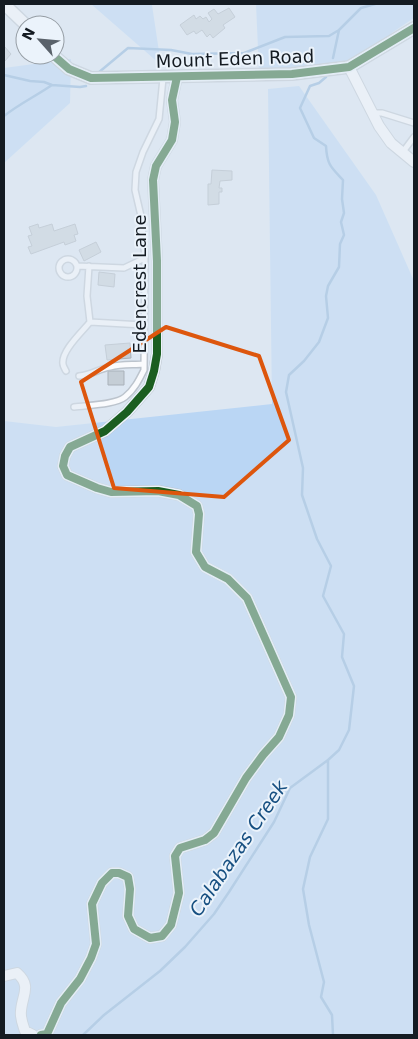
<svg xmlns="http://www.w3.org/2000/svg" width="418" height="1039" viewBox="0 0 418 1039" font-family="'DejaVu Sans',sans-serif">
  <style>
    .green { fill: #bad6f4 }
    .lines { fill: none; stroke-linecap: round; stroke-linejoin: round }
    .stream { stroke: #88b0d7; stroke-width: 2.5 }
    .building { fill: #c5ced6; stroke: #a9b1b9 }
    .service-casing { stroke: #bcc4cd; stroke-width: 8 }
    .minor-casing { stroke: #bcc4cd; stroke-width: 12 }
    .tertiary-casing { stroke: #bcc4cd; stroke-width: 14 }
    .service { stroke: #fafbfd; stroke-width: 5 }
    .minor { stroke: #fafbfd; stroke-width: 10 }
    .tertiary { stroke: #fafbfd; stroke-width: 11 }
    .cycleway-casing { stroke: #ebf3fb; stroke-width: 11 }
    .cycleway { stroke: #1b5e20; stroke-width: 8 }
    .marked { fill: none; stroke: #dd560d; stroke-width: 4; stroke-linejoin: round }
    .labels { text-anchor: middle; stroke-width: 4; stroke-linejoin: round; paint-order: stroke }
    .street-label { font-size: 18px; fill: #141b22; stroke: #ebf3fb }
    .water-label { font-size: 19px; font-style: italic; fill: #164f81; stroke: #ebf3fb }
  </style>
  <rect width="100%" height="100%" fill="#dde7f2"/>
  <!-- green -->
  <path class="green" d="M 91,4 L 160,4 L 152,5 L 161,65 Z
    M 256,4 L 414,4 L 414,18 L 393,32 L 353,68 L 259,71 Z
    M 71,59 L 70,103 L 4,163 L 4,68 Z
    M 299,86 L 376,195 L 414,281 L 414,1035 L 4,1035 L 4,421 L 56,427 L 272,404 L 268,89 Z"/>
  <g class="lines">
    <!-- stream -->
    <path class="stream" d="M 333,58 L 339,30 L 361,8 L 375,4
      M 98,73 L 128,48 L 171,50 L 192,54 L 244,53 L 285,37 L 329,36 L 339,30
      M 4,75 L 30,81 L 44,82 L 52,85 L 80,87 L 86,86
      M 4,116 C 19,104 36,96 52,85
      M 328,760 L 328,819 L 310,857 L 303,889 L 309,925 L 324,982 L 321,997 L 332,1015 L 333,1035
      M 83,1035 L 104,1015 L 160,971 L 185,947 L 214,914 L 229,892 L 274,822 L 290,788 L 328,760 L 339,750 L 349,730 L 354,686 L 342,657 L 344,634 L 323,596 L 331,566 L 317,539 L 302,495 L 303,468 L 286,392 L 289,375 L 304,361 L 319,342 L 328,318 L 326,296 L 328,286 L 339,267 L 340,244 L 344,235 L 341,222 L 344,213 L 342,199 L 343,180 C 331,167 327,165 326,146 L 314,138 L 300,108 L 310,86 L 319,83 L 326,77"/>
  </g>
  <!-- building -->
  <path class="building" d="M 229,8 L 235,17 L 223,25 L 225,28 L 213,38 L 210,34 L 207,37 L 202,30 L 196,34 L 194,31 L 187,35 L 180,25 L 194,15 L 196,19 L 200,16 L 203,19 L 206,17 L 209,22 L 212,19 L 208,13 L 214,9 L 218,14 Z
    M 4,46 L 11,54 L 4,62 Z
    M 212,170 L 232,171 L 232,180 L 220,181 L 219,188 L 222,188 L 222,192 L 219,192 L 219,204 L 208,205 L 208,184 L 211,184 Z
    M 38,224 L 39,228 L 52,224 L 54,231 L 75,224 L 78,234 L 74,235 L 76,241 L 65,245 L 64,242 L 31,254 L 28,247 L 32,246 L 28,236 L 32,235 L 29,227 Z
    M 96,242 L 101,252 L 84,261 L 79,250 Z
    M 99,272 L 115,274 L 114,287 L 98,285 Z
    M 130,343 L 131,358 L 107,360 L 105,345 Z
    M 108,371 L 124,371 L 124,385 L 108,385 Z"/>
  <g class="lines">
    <defs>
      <path id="service" d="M 372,113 L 382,113 L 414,123
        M 402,153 L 414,137
        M59 268a9 9 0 1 1 18 0a9 9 0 1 1-18 0Z
        M 77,266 L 124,268 L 145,258 L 141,216 L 135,190 L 136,172 L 143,152 L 159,119 L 163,78
        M 90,322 L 143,325
        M 66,371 C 65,369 63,366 63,364 C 61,351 82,332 90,322 L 87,296 L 89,266
        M 79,376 C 92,375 98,369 110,367 C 121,364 133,365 143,364
        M 74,407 C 87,405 115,405 125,397 C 134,390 139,380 144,370 L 145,258"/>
      <path id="minor" d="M 349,67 L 379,126 L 391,143 L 414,162
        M 4,976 L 17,973 C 32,986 22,995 21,1011 C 20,1018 23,1025 25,1031 L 33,1035
        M 41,1035 L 47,1034 L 61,1003 L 80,979 L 91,958 L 96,944 L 92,904 L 102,883 L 112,873 L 119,873 L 128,877 L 130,889 L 128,916 L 134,929 L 150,938 L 162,936 L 171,925 L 179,893 L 175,856 L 180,848 L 205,840 L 214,833 L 246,778 L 263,755 L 279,737 L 289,715 L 291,697 L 247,598 L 228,579 L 205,567 L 196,552 L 199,514 L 197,506 L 179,495 L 158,491 L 111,492 L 97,488 L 67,475 L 63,466 L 65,456 L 70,447 L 105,431 L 127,412 L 149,387 L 154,371 L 157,354 L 157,261 L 153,180 L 156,166 L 172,140 L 175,122 L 172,100 L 177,77"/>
      <path id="tertiary" d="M 4,4 L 26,25
        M 53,55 L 69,69 L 91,78 L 292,74 L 349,67 L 414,28"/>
    </defs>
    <!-- service casing -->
    <use href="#service" class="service-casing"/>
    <!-- minor casing -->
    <use href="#minor" class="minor-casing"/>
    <!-- tertiary casing -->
    <use href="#tertiary" class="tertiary-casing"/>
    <!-- service -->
    <use href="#service" class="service"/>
    <!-- minor -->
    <use href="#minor" class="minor"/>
    <!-- tertiary -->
    <use href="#tertiary" class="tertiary"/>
    <defs>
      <path id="cycleway" d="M 53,55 L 69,69 L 91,78 L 292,74 L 349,67 L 414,28
        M 41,1035 L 47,1034 L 61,1003 L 80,979 L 91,958 L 96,944 L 92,904 L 102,883 L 112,873 L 119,873 L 128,877 L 130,889 L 128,916 L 134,929 L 150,938 L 162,936 L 171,925 L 179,893 L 175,856 L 180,848 L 205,840 L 214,833 L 246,778 L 263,755 L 279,737 L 289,715 L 291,697 L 247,598 L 228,579 L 205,567 L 196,552 L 199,514 L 197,506 L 179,495 L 158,491 L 111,492 L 97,488 L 67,475 L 63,466 L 65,456 L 70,447 L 105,431 L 127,412 L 149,387 L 154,371 L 157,354 L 157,261 L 153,180 L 156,166 L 172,140 L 175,122 L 172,100 L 177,77"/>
    </defs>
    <!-- cycleway casing -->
    <use href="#cycleway" class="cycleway-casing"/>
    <!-- cycleway -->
    <use href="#cycleway" class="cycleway"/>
  </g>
  <!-- marked area -->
  <path d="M0 0H418V1039H0ZM 166,327 L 259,356 L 289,440 L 224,497 L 114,488 L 81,382 Z" fill="#dde7f2" fill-opacity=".55" fill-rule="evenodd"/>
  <path class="marked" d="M 166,327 L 259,356 L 289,440 L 224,497 L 114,488 L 81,382 Z"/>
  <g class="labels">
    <!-- street labels -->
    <g class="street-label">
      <text transform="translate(235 59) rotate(-2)" y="6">Mount Eden Road</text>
      <text transform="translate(140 284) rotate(-90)" y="6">Edencrest Lane</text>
    </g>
    <!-- water labels -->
    <g class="water-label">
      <text transform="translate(238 848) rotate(-56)" y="7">Calabazas Creek</text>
    </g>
  </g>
  <!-- border -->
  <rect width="418" height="1039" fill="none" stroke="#141b22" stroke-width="10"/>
  <!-- north arrow -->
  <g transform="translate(40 40) rotate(297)"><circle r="24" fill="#ebf3fb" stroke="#959da4"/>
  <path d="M0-4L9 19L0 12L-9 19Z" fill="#5a626b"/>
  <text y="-8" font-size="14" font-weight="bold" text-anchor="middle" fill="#141b22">N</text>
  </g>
</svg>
